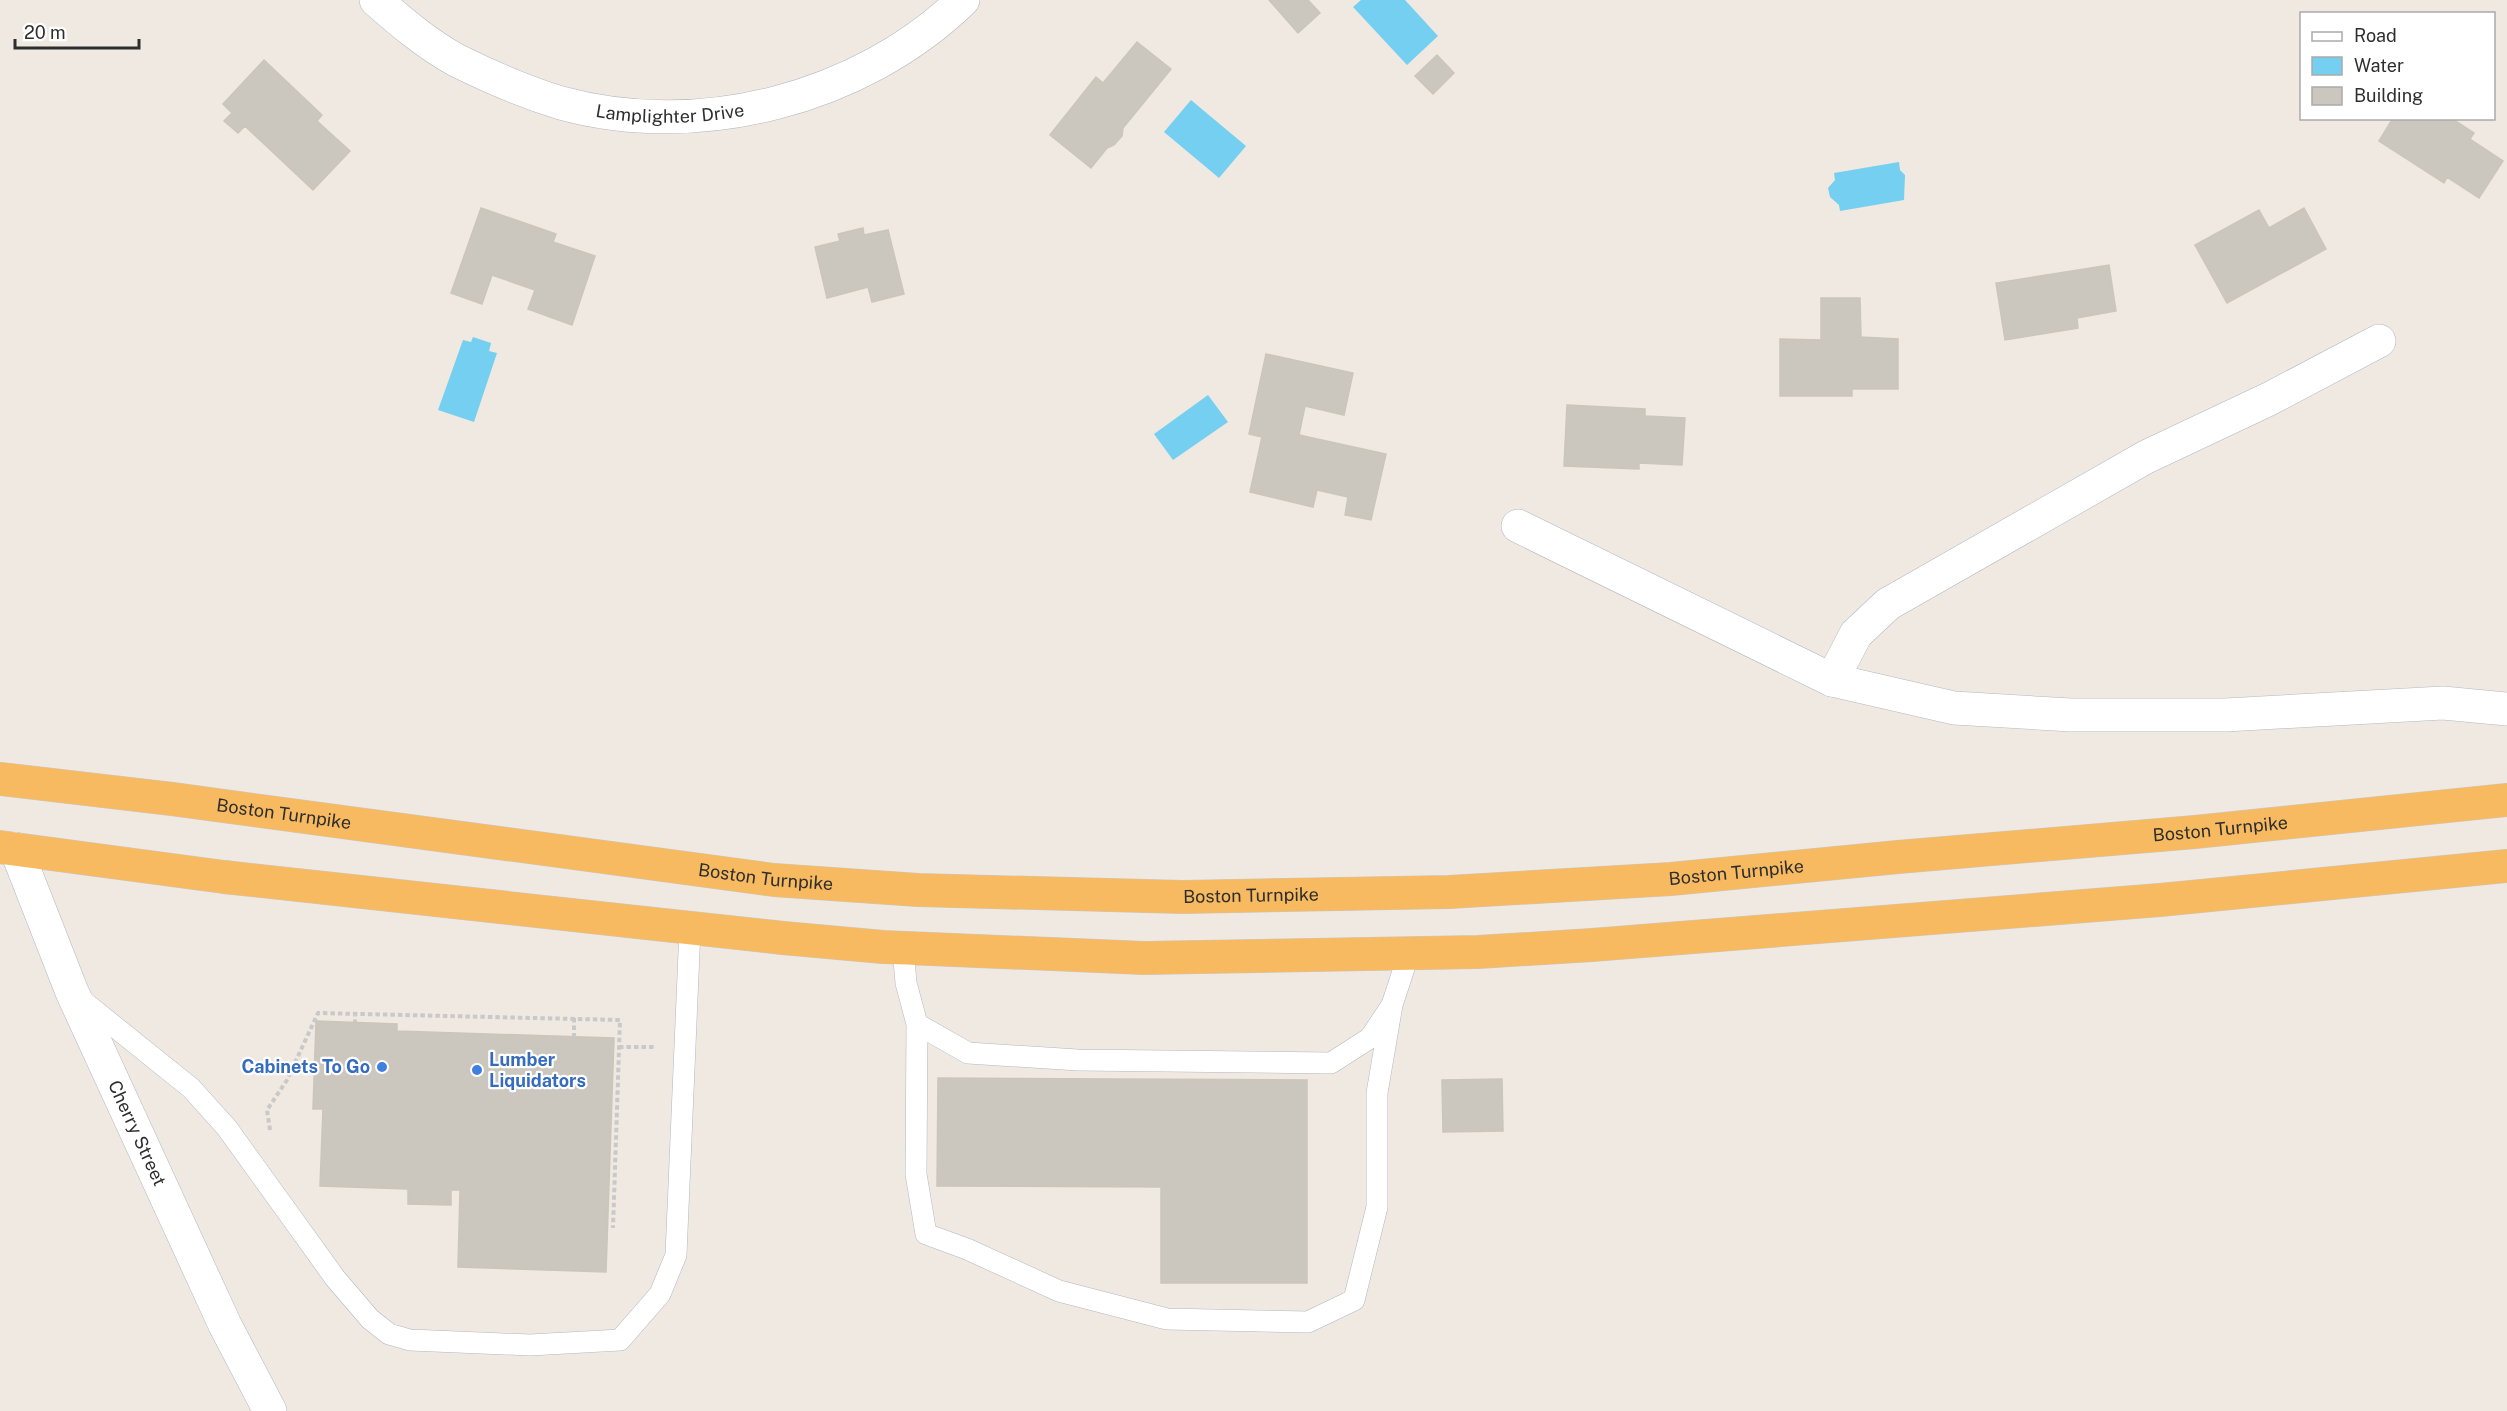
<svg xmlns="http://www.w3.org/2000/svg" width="2507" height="1411" viewBox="0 0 2507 1411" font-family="'Public Sans',sans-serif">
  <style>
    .water { fill: #75cff0 }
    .building { fill: #cbc7bf; stroke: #cbc5ba; stroke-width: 1.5 }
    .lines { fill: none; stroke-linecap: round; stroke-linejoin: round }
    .service-casing { stroke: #b4b7c1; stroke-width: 22 }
    .minor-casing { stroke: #b4b7c1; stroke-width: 34 }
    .trunk-casing { stroke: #c9c9c9; stroke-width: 34 }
    .path { stroke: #c9c9c9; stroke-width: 4; stroke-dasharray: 4.5 3; stroke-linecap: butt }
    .service { stroke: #fff; stroke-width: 21 }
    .minor { stroke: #fff; stroke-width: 33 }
    .trunk { stroke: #f8ba60; stroke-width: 33 }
    .shop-dot { fill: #3f7fe0; stroke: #fff; stroke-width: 2 }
    .labels { text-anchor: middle; stroke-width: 4.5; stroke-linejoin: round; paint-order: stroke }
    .street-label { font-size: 18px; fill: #2e2e2e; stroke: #fff }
    .shop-label { font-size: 18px; font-weight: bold; fill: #366cbe; stroke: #fff; text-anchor: start }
  </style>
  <rect width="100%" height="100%" fill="#efe9e1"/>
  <!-- water -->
  <path class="water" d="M 1361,0 L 1405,0 L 1438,36 L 1407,65 L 1353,7 Z
    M 1191,100 L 1246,146 L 1219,178 L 1164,132 Z
    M 1899,162 L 1900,170 L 1905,175 L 1904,200 L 1840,211 L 1839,205 L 1830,197 L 1828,188 L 1835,180 L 1834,173 Z
    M 473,337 L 491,343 L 489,351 L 497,353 L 474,422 L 438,410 L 463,340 L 471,342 Z
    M 1208,395 L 1228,422 L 1173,460 L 1154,434 Z"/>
  <!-- building -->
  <path class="building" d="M 1269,0 L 1308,0 L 1320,13 L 1298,33 Z
    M 1137,42 L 1171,69 L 1123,128 L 1122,136 L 1114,145 L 1107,148 L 1091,168 L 1050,135 L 1096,77 L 1103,83 Z
    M 1437,55 L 1454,73 L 1433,94 L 1415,76 Z
    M 264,60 L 322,115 L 317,121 L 350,151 L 313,190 L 245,126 L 238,133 L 224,121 L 232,113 L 223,104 Z
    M 2393,118 L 2451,118 L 2474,133 L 2470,139 L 2503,161 L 2479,198 L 2447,177 L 2444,183 L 2379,141 Z
    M 481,208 L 556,234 L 553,242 L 595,256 L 572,325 L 528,309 L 535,290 L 492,275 L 482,304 L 451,293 Z
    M 2304,208 L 2326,249 L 2227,303 L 2195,245 L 2259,210 L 2269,228 Z
    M 863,228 L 864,235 L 888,230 L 904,294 L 872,302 L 868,287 L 827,298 L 815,247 L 840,241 L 838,234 Z
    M 2109,265 L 2116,311 L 2077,318 L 2078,328 L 2005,340 L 1996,283 Z
    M 1821,298 L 1860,298 L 1861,337 L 1898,339 L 1898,389 L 1852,389 L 1852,396 L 1780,396 L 1780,339 L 1821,340 Z
    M 1266,354 L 1353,373 L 1344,415 L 1305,406 L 1299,435 L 1386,454 L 1371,520 L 1345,515 L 1348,497 L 1317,490 L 1313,507 L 1250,492 L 1262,437 L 1249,434 Z
    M 1567,405 L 1645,409 L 1645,416 L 1685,418 L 1682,465 L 1639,463 L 1639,469 L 1564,466 Z
    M 316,1021 L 397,1024 L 397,1031 L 614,1038 L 606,1272 L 458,1267 L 460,1190 L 451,1190 L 451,1205 L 408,1204 L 408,1189 L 320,1186 L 323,1109 L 313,1109 Z
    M 938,1078 L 1307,1080 L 1307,1283 L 1161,1283 L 1161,1187 L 937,1186 Z
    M 1502,1079 L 1503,1131 L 1443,1132 L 1442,1080 Z"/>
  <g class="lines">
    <defs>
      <path id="service" d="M 903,948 L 906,983 L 917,1024 L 968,1053 L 1078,1060 L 1331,1063 L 1370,1038 L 1392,1005 L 1409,953
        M 79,998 L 191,1088 L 227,1128 L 335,1278 L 370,1319 L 389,1334 L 410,1340 L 530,1345 L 620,1340 L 660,1294 L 676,1255 L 690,929
        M 917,1024 L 916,1174 L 926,1234 L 967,1249 L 1059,1291 L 1167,1319 L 1308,1322 L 1354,1300 L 1377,1207 L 1377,1093 L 1392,1005"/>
      <g id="minor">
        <path id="s1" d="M 376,0 C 401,22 427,44 456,60 C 490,77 525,92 561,103 C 699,141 861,99 963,0"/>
        <path d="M 1518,526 L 1832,680 L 1954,708 L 2071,715 L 2225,715 L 2443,703 L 2507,709"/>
        <path d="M 1832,680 L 1856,634 L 1888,604 L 2146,457 L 2269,399 L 2379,341"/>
        <path id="s2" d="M 16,849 L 72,992 L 225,1325 L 270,1411"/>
      </g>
      <g id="trunk">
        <path id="s3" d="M 0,779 L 172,799 L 774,880 L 918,890 L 1183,897 L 1449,892 L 1671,879 L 1898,857 L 2195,832 L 2507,800"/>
        <path d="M 0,847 L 224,877 L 783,938 L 883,947 L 1144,958 L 1478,952 L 1592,945 L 2160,900 L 2507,866"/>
      </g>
    </defs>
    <!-- service casing -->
    <use href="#service" class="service-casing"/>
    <!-- minor casing -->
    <use href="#minor" class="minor-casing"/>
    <!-- trunk casing -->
    <use href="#trunk" class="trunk-casing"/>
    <!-- path -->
    <path class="path" d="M 355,1012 L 355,1022
      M 574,1018 L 574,1037
      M 619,1047 L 655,1047
      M 270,1130 L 267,1110 L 287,1080 L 318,1013 L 620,1020 L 613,1228"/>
    <!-- service -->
    <use href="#service" class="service"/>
    <!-- minor -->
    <use href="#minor" class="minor"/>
    <!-- trunk -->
    <use href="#trunk" class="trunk"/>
  </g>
  <!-- markers -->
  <g class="shop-dot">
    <circle cx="382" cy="1067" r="6"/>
    <circle cx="477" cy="1070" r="6"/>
  </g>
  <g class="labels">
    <!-- street labels -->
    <g class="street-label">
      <text dy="6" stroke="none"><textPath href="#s1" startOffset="324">Lamplighter Drive</textPath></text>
      <text dy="6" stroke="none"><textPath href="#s3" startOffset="286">Boston Turnpike</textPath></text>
      <text dy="6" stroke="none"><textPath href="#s3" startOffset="2230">Boston Turnpike</textPath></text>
      <text dy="6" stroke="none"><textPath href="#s3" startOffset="1744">Boston Turnpike</textPath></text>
      <text dy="6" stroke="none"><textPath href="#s3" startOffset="772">Boston Turnpike</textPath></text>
      <text dy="6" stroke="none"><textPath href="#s3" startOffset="1258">Boston Turnpike</textPath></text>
      <text dy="6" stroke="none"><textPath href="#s2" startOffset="309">Cherry Street</textPath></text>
    </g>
    <!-- shop labels -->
    <g class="shop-label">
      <text x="489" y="1066">Lumber<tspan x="489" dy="21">Liquidators</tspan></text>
      <text x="370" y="1073" text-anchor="end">Cabinets To Go</text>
    </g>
  </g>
  <!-- legend -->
  <rect x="2300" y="12" width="195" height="108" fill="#ffffff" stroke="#ababab" stroke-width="1.5"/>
  <rect x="2312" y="32" width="30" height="9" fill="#ffffff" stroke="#ababab" stroke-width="1.5"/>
  <text x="2354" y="42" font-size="18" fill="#2e2e2e">Road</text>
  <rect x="2312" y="57" width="30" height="18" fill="#75cff0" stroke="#ababab" stroke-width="1.5"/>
  <text x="2354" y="72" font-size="18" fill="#2e2e2e">Water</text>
  <rect x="2312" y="87" width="30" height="18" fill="#cbc7bf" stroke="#ababab" stroke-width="1.5"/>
  <text x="2354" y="102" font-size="18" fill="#2e2e2e">Building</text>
  <!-- scale -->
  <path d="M15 39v9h124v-9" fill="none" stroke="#2e2e2e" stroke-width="3"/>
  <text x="24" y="39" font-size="18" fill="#2e2e2e" stroke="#ffffff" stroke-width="4.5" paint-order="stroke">20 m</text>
</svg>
